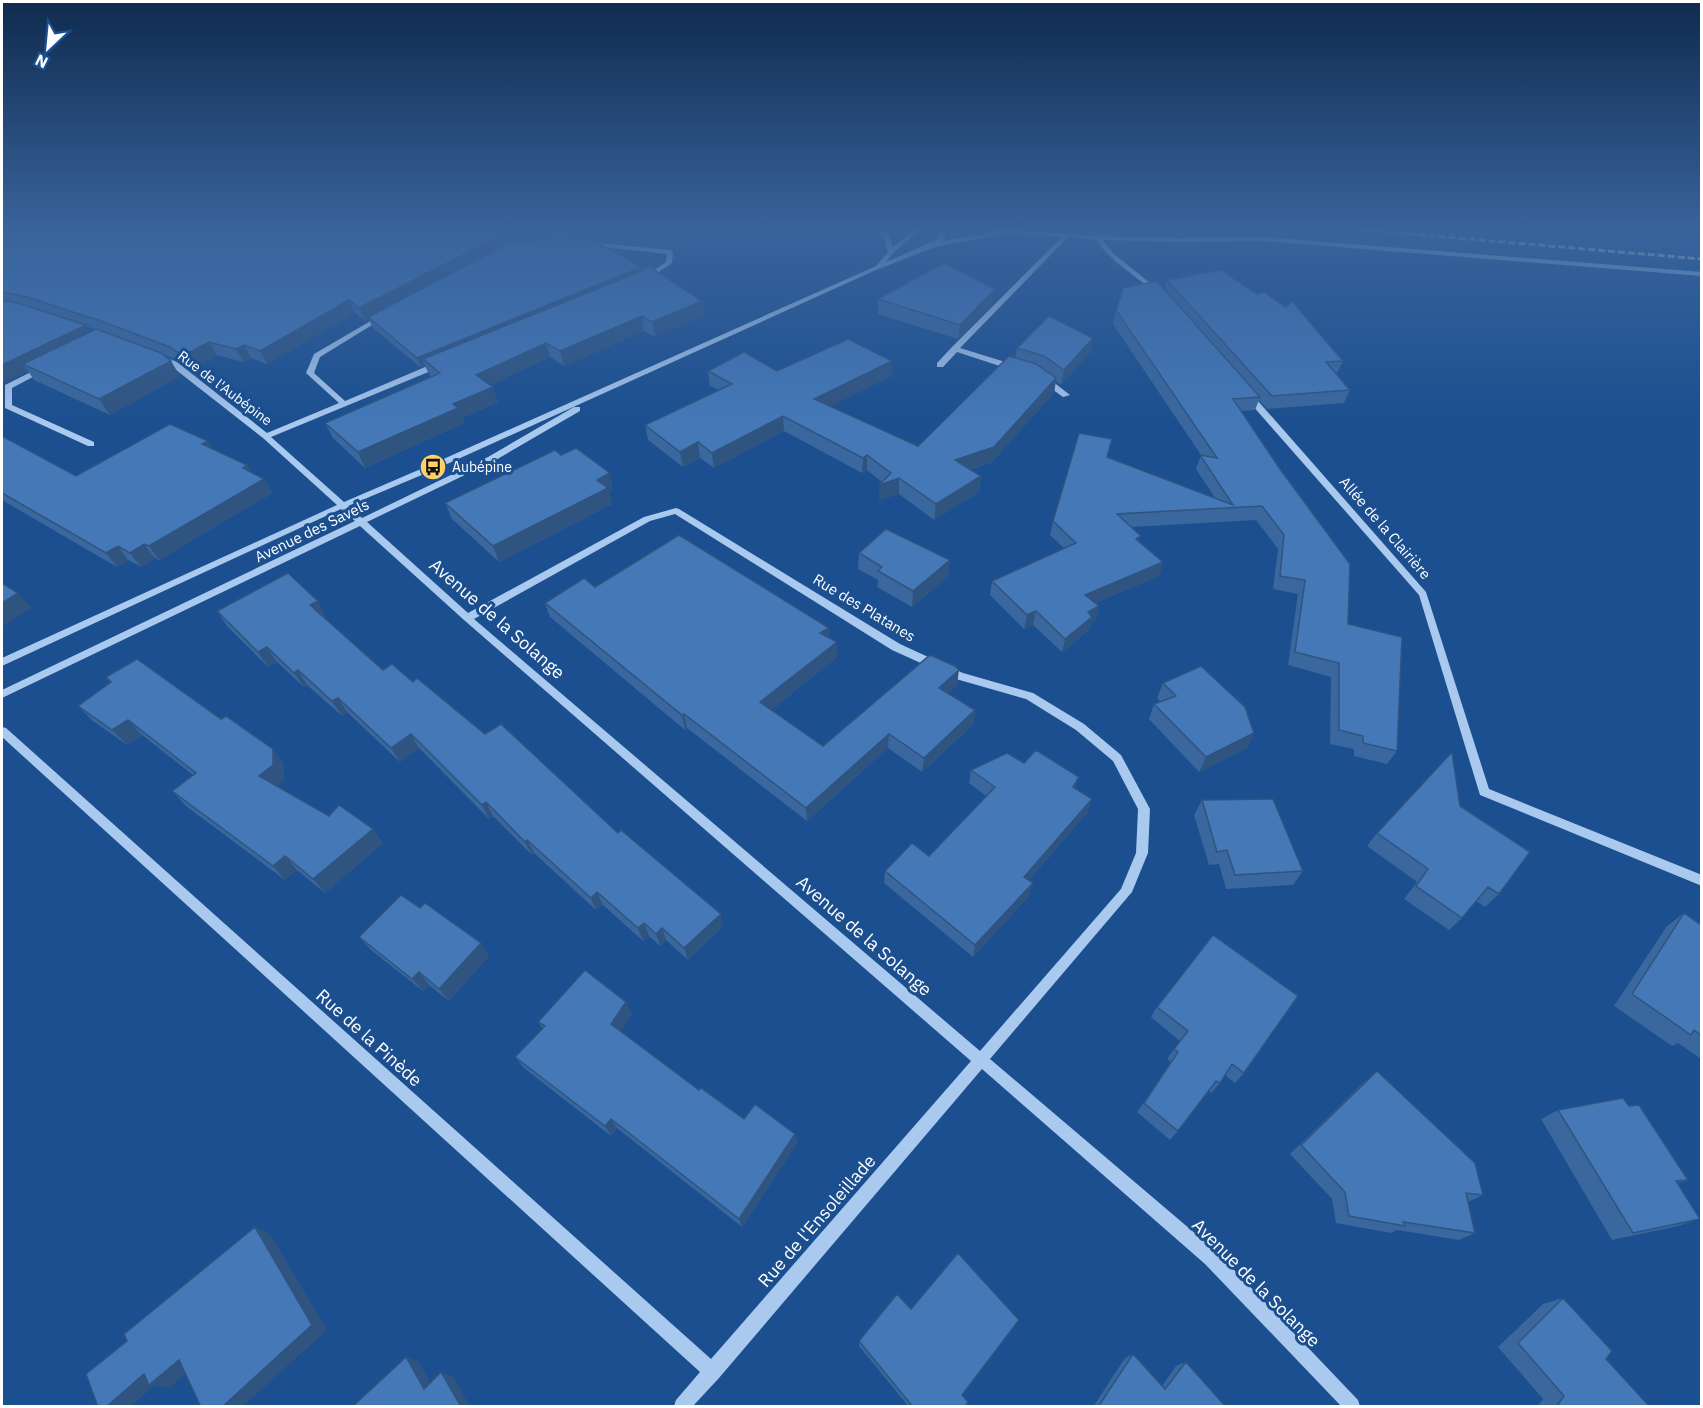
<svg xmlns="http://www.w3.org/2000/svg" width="1703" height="1408" viewBox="0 0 1703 1408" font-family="'IBM Plex Sans',sans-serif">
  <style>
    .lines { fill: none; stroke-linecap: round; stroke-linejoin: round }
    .minor { fill: #a9c9ee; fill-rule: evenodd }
    .rail { stroke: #fff; stroke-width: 3; stroke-dasharray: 7 3; stroke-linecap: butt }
    .wall { fill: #3a679d; fill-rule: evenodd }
    .shaded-wall { fill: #305480 }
    .building { fill: #4478b7; stroke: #305480; stroke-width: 1.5 }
    .labels { text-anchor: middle; stroke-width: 6; stroke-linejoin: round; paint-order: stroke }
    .far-street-label { font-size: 14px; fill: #fff; stroke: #1b4f8f }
    .far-poi-label { font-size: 14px; fill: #fff; stroke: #1b4f8f; text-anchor: start }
    .street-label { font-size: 15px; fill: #fff; stroke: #1b4f8f }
    .near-street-label { font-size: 18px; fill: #fff; stroke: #1b4f8f }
  </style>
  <rect width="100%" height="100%" fill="#1b4f8f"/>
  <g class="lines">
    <!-- minor -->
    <path class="minor" d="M 872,227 C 884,226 890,236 893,247 L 918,227 L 924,227 L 893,253 L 886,262 L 938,239 L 942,227 L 948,227 L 943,241 L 995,232 L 954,229 L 951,227 L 974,227 L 1099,236 L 1177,238 L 1263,237 L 1702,272 L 1702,276 L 1263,241 L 1177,242 L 1103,240 L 1113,253 L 1161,292 L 1161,294 L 1159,295 L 1116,262 L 1102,248 L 1097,240 L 1068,237 L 960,348 L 1015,365 L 1015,369 L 1009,369 L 957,352 L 943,367 L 937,367 L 937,363 L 952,347 L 1062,237 L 1009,233 L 935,247 L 876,270 L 436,469 L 348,506 L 362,518 L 488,457 L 574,407 L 580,407 L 580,411 L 494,461 L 367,522 L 468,613 L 644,517 L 676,508 L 679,509 L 900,644 L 963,673 L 1033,693 L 1084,724 L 1121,755 L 1150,809 L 1148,853 L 1132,892 L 990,1059 L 1217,1252 L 1358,1400 L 1360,1406 L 1341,1406 L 1205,1264 L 982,1069 L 719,1378 L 693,1406 L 674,1406 L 676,1400 L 700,1372 L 2,737 L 2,727 L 6,728 L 711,1359 L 971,1061 L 464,620 L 360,526 L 2,698 L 2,690 L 355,521 L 341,509 L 2,666 L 2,658 L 337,505 L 263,438 L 171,366 L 156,360 L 156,356 L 162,356 L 177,362 L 267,433 L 339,403 L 306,373 L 314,354 L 381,315 L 385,315 L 385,317 L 320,357 L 314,373 L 345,401 L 437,362 L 443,362 L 443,366 L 271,437 L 344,502 L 430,465 L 876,266 L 888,252 L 884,238 ZM 675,514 L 892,650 L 956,679 L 1026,699 L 1076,730 L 1113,761 L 1138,809 L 1136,853 L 1121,889 L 980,1051 L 474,619 L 650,521 Z
      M 588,242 L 670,250 L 673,252 L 672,263 L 645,281 L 643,280 L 643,278 L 666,262 L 667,254 L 586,245 L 586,243 Z
      M 39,368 L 46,370 L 12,388 L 12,405 L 94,442 L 94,446 L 88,446 L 5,408 L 5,385 Z
      M 1041,377 L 1047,377 L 1070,395 L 1063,397 L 1041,381 Z
      M 1245,393 L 1251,393 L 1426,592 L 1489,789 L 1702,875 L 1702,886 L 1480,795 L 1419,595 L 1245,397 Z"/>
    <!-- rail -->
    <path class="rail" d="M 1329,227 L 1702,259"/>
  </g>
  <!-- wall -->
  <path class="wall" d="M 2,227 L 570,227 L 573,238 L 640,266 L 641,271 L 702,301 L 704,315 L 655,337 L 644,331 L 564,366 L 550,357 L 490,385 L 498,402 L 462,418 L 464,423 L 365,468 L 333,438 L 325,423 L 431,377 L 429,374 L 425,366 L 421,368 L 372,327 L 369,319 L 365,321 L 355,313 L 267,364 L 251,358 L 243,362 L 217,355 L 190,370 L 178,360 L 162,354 L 180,376 L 110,415 L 34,380 L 28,371 L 2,383 ZM 86,326 L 95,329 L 90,332 Z
    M 1167,280 L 1343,361 L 1337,373 L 1336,374 L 1350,390 L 1344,403 L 1267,409 L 1259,400 L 1255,410 L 1241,411 L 1348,624 L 1397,751 L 1387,764 L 1354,756 L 1354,749 L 1330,744 L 1331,677 L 1288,665 L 1298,594 L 1273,589 L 1278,549 L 1256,520 L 1131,527 L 1140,542 L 1163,562 L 1159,576 L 1095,603 L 1099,606 L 1095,620 L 1091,622 L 1089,630 L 1062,652 L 1033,625 L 1024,629 L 990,595 L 992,581 L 1064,548 L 1050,535 L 1053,521 L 1107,457 L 1215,498 L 1196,469 L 1201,455 L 1113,324 L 1116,310 L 1165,290 Z
    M 878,299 L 993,303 L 958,339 L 878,314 Z
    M 1093,338 L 1090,352 L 1061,385 L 1056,381 L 1054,393 L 992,462 L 970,470 L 981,476 L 979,492 L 934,520 L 899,494 L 879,500 L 882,482 L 867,470 L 862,473 L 784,431 L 714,468 L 700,458 L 683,467 L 648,440 L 645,425 L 719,390 L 710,386 L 708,371 L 777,371 L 892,361 L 891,376 L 830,406 L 918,446 L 1015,358 L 1017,348 Z
    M 2,436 L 76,476 L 213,449 L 247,465 L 252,473 L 264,479 L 272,493 L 159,560 L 155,558 L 141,567 L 128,560 L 117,567 L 2,500 Z
    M 613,489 L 609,491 L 612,504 L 499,562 L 452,519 L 445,503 Z
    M 859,553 L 950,560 L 948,576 L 912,607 L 877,587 L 878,580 L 858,569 Z
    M 595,587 L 829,638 L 837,657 L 771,710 L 823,746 L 957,685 L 948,693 L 975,710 L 973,725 L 922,772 L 888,748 L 807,821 L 687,728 L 685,730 L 550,617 L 545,603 Z
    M 217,611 L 326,616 L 324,617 L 383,670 L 413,682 L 618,833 L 723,926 L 688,960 L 666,940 L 660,946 L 649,936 L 643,941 L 603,905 L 596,910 L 534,853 L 532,855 L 493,816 L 489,819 L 419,748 L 400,762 L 347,712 L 342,716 L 307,685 L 304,687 L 277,662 L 268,667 L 227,626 Z
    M 106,677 L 221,719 L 284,764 L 284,780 L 277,786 L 329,816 L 373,829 L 383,843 L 325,893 L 297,870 L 285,880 L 186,806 L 172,791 L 193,775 L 142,735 L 127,745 L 93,721 L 78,706 L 110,683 Z
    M 1163,683 L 1254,733 L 1247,748 L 1199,772 L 1149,719 L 1154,704 L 1161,702 L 1157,698 Z
    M 1024,763 L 1076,789 L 1088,812 L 1029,880 L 1029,896 L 973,957 L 884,883 L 885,871 L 929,856 L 986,796 L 969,783 L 971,770 Z
    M 1202,800 L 1303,871 L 1293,885 L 1226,889 L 1219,864 L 1209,865 L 1194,815 Z
    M 1460,806 L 1499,894 L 1485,907 L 1476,901 L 1462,918 L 1449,930 L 1404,899 L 1417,882 L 1367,846 L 1377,833 Z
    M 420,908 L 481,943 L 489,956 L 449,1001 L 429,985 L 423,991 L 371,950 L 359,937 Z
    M 1684,913 L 1701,925 L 1701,1059 L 1678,1043 L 1672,1046 L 1614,1006 L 1667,926 Z
    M 1157,1007 L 1244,1073 L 1235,1083 L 1225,1075 L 1220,1083 L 1211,1093 L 1209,1091 L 1178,1131 L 1170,1140 L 1137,1112 L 1171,1062 L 1167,1059 L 1180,1041 L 1151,1017 Z
    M 632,1014 L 620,1031 L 699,1090 L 744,1119 L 795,1134 L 797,1143 L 742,1227 L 617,1128 L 611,1136 L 524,1068 L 515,1057 L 543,1029 L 538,1022 Z
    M 1377,1071 L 1483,1195 L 1468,1202 L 1475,1233 L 1459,1240 L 1397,1230 L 1391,1233 L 1336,1223 L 1332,1199 L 1290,1154 L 1365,1081 Z
    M 1558,1110 L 1688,1180 L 1678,1183 L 1700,1219 L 1678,1226 L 1612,1240 L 1541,1119 Z
    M 1563,1298 L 1606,1359 L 1650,1407 L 1537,1407 L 1543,1399 L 1498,1347 L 1543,1304 Z
    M 859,1341 L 962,1395 L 965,1407 L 909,1407 L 859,1346 Z
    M 1133,1354 L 1162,1386 L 1176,1366 L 1186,1362 L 1226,1407 L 1093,1407 L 1125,1358 Z"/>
  <!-- shaded-wall -->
  <path class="shaded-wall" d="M 544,227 L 547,239 L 368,317 L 369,319 L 365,321 L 359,308 L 503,234 Z
    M 640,266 L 642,276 L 423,359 L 425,366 L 421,368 L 417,358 Z
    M 995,289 L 993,303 L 958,339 L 960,325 Z
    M 349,300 L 355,313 L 267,364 L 260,351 Z
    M 702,301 L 704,315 L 655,337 L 652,322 Z
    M 642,316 L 644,331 L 564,366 L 560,351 Z
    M 86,325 L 94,338 L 23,364 L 28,371 L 2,383 L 2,365 Z
    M 1093,338 L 1090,352 L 1061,385 L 1064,370 Z
    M 209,342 L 217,355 L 190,370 L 183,356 Z
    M 546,343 L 550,357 L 481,390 L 476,375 Z
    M 244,345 L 251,358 L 243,362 L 236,349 Z
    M 171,361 L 180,376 L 110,415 L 99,399 Z
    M 892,361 L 891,376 L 815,414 L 814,399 Z
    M 1056,378 L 1054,393 L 992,462 L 954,475 L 955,460 Z
    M 493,387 L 498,402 L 462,418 L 464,423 L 365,468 L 358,452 L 453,404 Z
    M 783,416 L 784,431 L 714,468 L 712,453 Z
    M 208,441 L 216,455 L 202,444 Z
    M 698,442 L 700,458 L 683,467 L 680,452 Z
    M 867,455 L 867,470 L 862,473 L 863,458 Z
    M 247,465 L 255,478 L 243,468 Z
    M 610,473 L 613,489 L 609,491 L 612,504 L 499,562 L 493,546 L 597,480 Z
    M 981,476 L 979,492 L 934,520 L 936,504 Z
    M 899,478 L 899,494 L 879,500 L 879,485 Z
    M 264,479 L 272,493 L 159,560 L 149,546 Z
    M 144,544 L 155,558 L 141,567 L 130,553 Z
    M 118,546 L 128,560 L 117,567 L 106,553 Z
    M 950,560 L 948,576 L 912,607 L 913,591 Z
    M 1163,562 L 1159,576 L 1081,609 L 1085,595 Z
    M 18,593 L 32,608 L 2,627 L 2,603 Z
    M 318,601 L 326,616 L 319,620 L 310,605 Z
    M 1099,606 L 1095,620 L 1091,622 L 1089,630 L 1062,652 L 1065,639 L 1088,612 Z
    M 1036,611 L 1033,625 L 1024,629 L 1027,615 Z
    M 829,628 L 829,642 L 820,633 Z
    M 837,642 L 837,657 L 762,717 L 760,702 Z
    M 267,647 L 277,662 L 268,667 L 258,652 Z
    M 298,670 L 307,685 L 304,687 L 294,673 Z
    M 959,670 L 957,685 L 938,702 L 939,688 Z
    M 338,698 L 347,712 L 342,716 L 332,701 Z
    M 975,710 L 973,725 L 922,772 L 924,758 Z
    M 684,714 L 687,728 L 685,730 L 682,715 Z
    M 128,720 L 142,735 L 127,745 L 112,730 Z
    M 1254,733 L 1247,748 L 1199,772 L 1206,757 Z
    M 411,734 L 419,748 L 400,762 L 391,748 Z
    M 889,734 L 888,748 L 807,821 L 806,808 Z
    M 273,749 L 284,764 L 284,780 L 271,791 L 259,776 Z
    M 1079,777 L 1075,790 L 1073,787 Z
    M 1092,799 L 1088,812 L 1021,889 L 1024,877 Z
    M 486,802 L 493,816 L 489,819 L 482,805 Z
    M 373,829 L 383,843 L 325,893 L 313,879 Z
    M 527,840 L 534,853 L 532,855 L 525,842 Z
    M 285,856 L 297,870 L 285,880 L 273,866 Z
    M 1033,883 L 1029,896 L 973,957 L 975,945 Z
    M 597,892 L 603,905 L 596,910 L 591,898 Z
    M 721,914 L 723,926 L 688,960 L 684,948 Z
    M 644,923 L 649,936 L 643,941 L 638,928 Z
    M 662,928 L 666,940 L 660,946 L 656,934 Z
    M 481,943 L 489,956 L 449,1001 L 439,989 Z
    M 419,972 L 429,985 L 423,991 L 412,979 Z
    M 626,1002 L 632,1014 L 617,1036 L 611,1024 Z
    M 611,1119 L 617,1128 L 611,1136 L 605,1126 Z
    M 795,1134 L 797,1143 L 742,1227 L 739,1219 Z
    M 255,1227 L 270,1234 L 327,1330 L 242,1407 L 222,1407 Z
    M 406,1357 L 418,1361 L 436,1392 L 424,1389 Z
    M 179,1360 L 197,1364 L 169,1388 L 154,1386 L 130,1407 L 106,1407 L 144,1374 Z
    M 441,1372 L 453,1376 L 470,1407 L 461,1407 Z"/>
  <!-- building -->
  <path class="building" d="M 2,227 L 553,227 L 544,227 L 503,234 L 359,308 L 349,300 L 260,351 L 244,345 L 236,349 L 209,342 L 183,356 L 170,347 L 101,321 L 27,297 L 2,292 Z
    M 567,237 L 590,239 L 640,266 L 634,270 L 417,358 L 368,317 L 509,243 Z
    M 944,263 L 995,289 L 960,325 L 878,299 Z
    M 648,266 L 702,301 L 652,322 L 642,316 L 560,351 L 546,343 L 476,375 L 493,387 L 453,404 L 458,408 L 358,452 L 325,423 L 440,373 L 423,359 L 639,272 Z
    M 1221,270 L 1257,294 L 1264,292 L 1286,307 L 1292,301 L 1343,361 L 1326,362 L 1350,390 L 1272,396 L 1167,280 Z
    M 1157,281 L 1260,397 L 1233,399 L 1280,469 L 1350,564 L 1348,624 L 1402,637 L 1397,751 L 1363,743 L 1363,736 L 1339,730 L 1339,663 L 1295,652 L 1305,580 L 1280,576 L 1284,535 L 1262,506 L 1117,514 L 1141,536 L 1136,539 L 1163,562 L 1085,595 L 1099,606 L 1088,612 L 1092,617 L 1065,639 L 1036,611 L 1027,615 L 992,581 L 1076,543 L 1053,521 L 1079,433 L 1112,439 L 1107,457 L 1233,505 L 1200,455 L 1217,458 L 1116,310 L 1123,288 Z
    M 2,300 L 21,304 L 86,325 L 2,365 Z
    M 1049,316 L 1093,338 L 1064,370 L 1044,356 L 1017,348 Z
    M 96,329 L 161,353 L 171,361 L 99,399 L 23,364 Z
    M 848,339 L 892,361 L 814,399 L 918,446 L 1009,356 L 1036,364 L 1056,378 L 994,447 L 955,460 L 981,476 L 936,504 L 899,478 L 879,485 L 891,473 L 867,455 L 863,458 L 783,416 L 712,453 L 698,442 L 680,452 L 645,425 L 732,384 L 708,371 L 744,352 L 777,371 Z
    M 170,424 L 208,441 L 202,444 L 247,465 L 243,468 L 264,479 L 149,546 L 144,544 L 130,553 L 118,546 L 106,553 L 2,493 L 2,436 L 76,476 Z
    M 576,448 L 610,473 L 597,480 L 608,488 L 493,546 L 445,503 L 555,450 L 561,455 Z
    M 886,529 L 950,560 L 913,591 L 878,571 L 882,567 L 859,553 Z
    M 679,535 L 829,628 L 820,633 L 837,642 L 760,702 L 823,746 L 930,655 L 955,666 L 959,670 L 939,688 L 975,710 L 924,758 L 889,734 L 806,808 L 684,714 L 682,715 L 545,603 L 584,578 L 595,587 Z
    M 288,573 L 318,601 L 310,605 L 383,670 L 392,664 L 413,682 L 417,678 L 485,734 L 501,724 L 618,833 L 621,830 L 721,914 L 684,948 L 662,928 L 656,934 L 644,923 L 638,928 L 597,892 L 591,898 L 527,840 L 525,842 L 486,802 L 482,805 L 411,734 L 391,748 L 338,698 L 332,701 L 298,670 L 294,673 L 267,647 L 258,652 L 217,611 Z
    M 2,583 L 18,593 L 2,603 Z
    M 137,659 L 221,719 L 226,716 L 273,749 L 273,765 L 259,776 L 329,816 L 339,805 L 373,829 L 313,879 L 285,856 L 273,866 L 172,791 L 196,773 L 128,720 L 112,730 L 78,706 L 111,682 L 106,677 Z
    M 1201,666 L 1245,707 L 1254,733 L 1206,757 L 1154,704 L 1176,696 L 1163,683 Z
    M 1036,750 L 1079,777 L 1073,787 L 1092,799 L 1024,877 L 1033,883 L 975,945 L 885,871 L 912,843 L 929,856 L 995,787 L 971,770 L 1007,753 L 1024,763 Z
    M 1452,752 L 1460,806 L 1530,852 L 1499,894 L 1488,887 L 1462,918 L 1416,886 L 1428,869 L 1377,833 Z
    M 1273,799 L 1303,871 L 1235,875 L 1227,850 L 1217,852 L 1202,800 Z
    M 401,895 L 420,908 L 425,903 L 481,943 L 439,989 L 419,972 L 412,979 L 359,937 Z
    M 1684,913 L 1701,925 L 1701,1035 L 1694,1030 L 1691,1035 L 1632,994 Z
    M 1213,935 L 1298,996 L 1244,1073 L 1232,1064 L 1220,1083 L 1216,1081 L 1178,1131 L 1144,1103 L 1178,1052 L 1174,1049 L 1188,1031 L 1157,1007 Z
    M 585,970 L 626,1002 L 611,1024 L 699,1090 L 701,1088 L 744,1119 L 755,1104 L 795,1134 L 739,1219 L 611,1119 L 605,1126 L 515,1057 L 545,1026 L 538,1022 Z
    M 1377,1071 L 1475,1163 L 1483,1195 L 1466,1193 L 1475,1233 L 1403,1222 L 1405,1226 L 1349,1216 L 1345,1192 L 1301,1145 Z
    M 1623,1098 L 1629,1106 L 1639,1105 L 1688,1180 L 1676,1181 L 1700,1219 L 1633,1233 L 1558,1110 Z
    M 255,1227 L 312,1325 L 222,1407 L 201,1407 L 179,1360 L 149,1385 L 144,1374 L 106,1407 L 98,1407 L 86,1374 L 127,1341 L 124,1334 Z
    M 958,1253 L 1019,1320 L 962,1395 L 968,1402 L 965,1407 L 913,1407 L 859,1341 L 897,1294 L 911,1309 Z
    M 1563,1298 L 1612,1351 L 1606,1359 L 1650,1407 L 1556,1407 L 1564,1396 L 1518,1343 Z
    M 1133,1354 L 1165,1389 L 1186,1362 L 1226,1407 L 1098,1407 Z
    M 406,1357 L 424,1389 L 441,1372 L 461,1407 L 352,1407 Z"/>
  <!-- sky -->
  <linearGradient id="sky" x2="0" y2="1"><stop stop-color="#0f2b4f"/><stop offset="0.54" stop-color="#39639b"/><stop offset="1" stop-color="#39639b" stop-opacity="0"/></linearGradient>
  <rect width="1703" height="424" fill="url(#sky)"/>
  <!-- icons -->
  <defs>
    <symbol id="bus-disc" viewBox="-11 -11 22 22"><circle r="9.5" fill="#ffd166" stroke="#1b4f8f"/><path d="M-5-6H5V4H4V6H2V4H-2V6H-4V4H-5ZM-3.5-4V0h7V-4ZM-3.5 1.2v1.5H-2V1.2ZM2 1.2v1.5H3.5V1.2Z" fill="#111"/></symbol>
  </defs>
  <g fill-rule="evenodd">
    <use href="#bus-disc" x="418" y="452" width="30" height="30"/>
  </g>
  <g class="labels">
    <!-- far-street labels -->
    <g class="far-street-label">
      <text transform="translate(225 388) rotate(37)" y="5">Rue de l'Aubépine</text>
    </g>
    <!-- far-poi labels -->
    <g class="far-poi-label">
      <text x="452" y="472">Aubépine</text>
    </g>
    <!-- street labels -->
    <g class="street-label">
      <text transform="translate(1385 528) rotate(49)" y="5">Allée de la Clairière</text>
      <text transform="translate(312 531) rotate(-26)" y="5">Avenue des Savels</text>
      <text transform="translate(864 608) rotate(31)" y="5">Rue des Platanes</text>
    </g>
    <!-- near-street labels -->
    <g class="near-street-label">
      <text transform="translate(497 619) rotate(41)" y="6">Avenue de la Solange</text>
      <text transform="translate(864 936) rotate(41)" y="6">Avenue de la Solange</text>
      <text transform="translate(369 1038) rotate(42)" y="6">Rue de la Pinède</text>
      <text transform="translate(817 1221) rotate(-49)" y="6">Rue de l'Ensoleillade</text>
      <text transform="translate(1256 1283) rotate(45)" y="6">Avenue de la Solange</text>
    </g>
  </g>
  <!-- border -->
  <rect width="1703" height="1408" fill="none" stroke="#ffffff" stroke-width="6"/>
  <!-- north arrow -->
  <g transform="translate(48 48) rotate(206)" stroke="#1b4f8f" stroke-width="4.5" paint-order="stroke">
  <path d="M0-4.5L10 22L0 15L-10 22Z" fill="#ffffff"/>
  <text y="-9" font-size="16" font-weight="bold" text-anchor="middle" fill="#ffffff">N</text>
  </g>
</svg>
